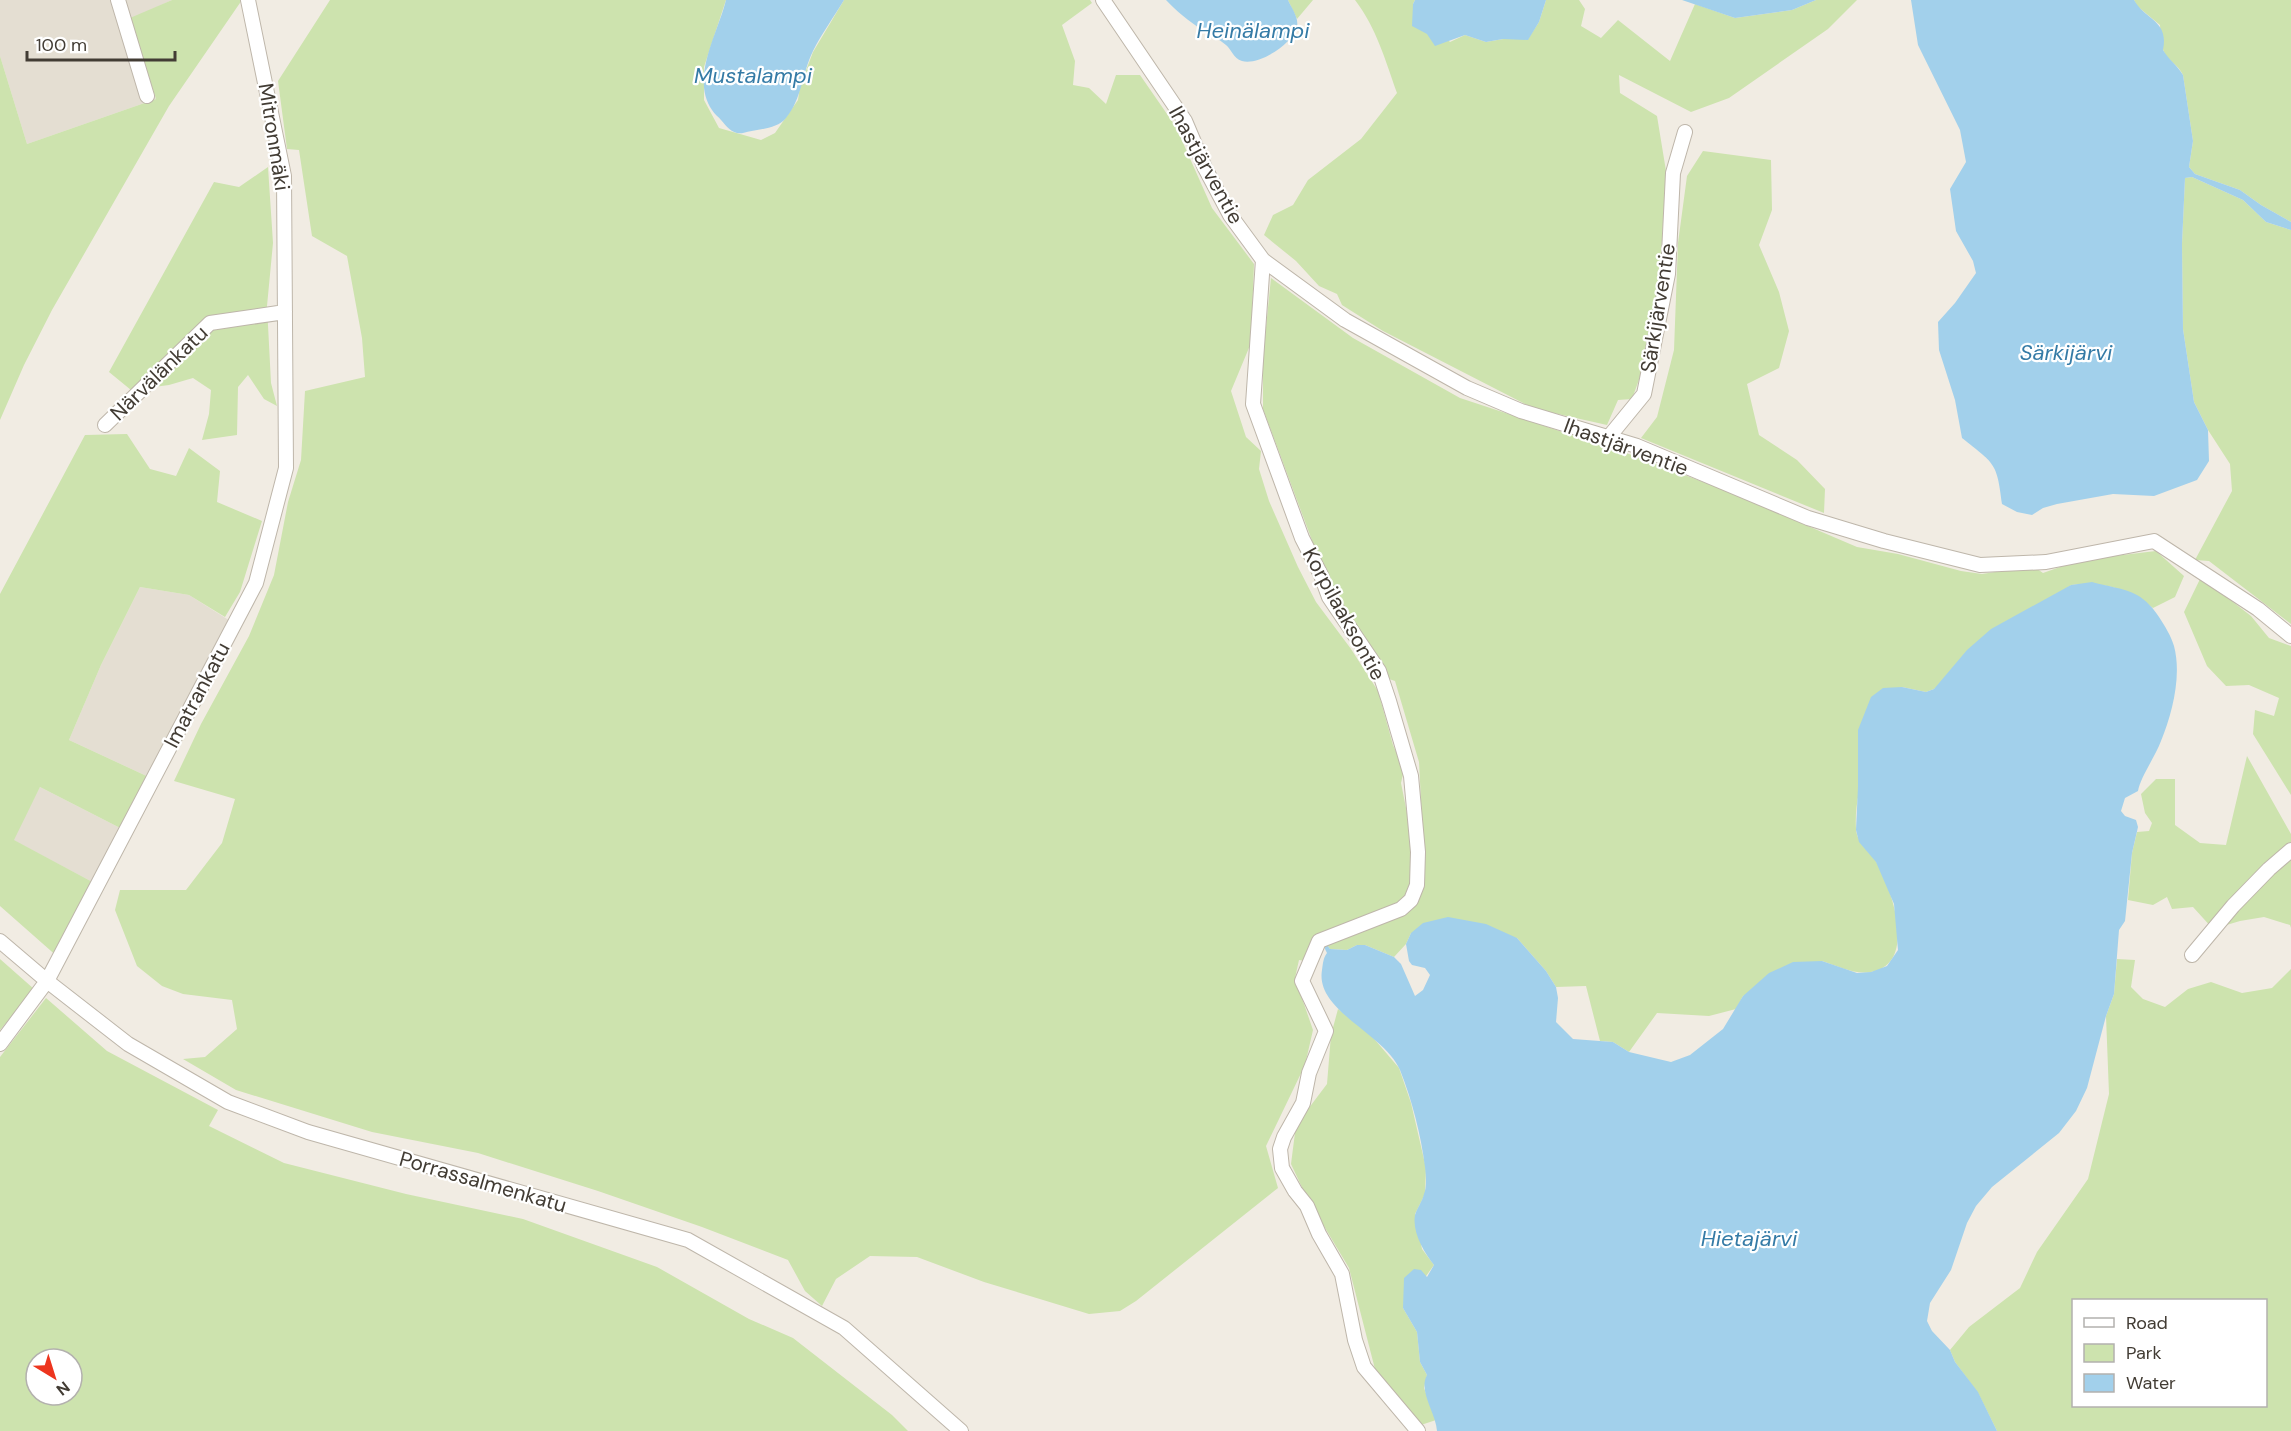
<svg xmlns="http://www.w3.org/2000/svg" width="2291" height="1431" viewBox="0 0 2291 1431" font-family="'DM Sans',sans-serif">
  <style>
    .residential { fill: #e4ded2 }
    .green { fill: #cde3ae; fill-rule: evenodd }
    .water { fill: #a2d0eb }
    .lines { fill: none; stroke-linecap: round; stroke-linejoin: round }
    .minor-casing { stroke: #beb6aa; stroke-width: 16 }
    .minor { stroke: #fff; stroke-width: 14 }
    .labels { text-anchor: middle; stroke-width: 4.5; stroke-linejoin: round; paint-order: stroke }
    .street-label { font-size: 21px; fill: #423c34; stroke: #fff }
    .water-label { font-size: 22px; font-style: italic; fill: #357ba6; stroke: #fff }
  </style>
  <rect width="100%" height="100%" fill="#f1ece3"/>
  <!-- residential -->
  <path class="residential" d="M 0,0 L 172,0 L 131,19 L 156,99 L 27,144 L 0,56 Z
    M 140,587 L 189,595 L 235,624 L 153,779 L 69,740 L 101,665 Z
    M 40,787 L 126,831 L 98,885 L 13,840 Z"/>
  <!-- green -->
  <path class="green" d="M 172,0 L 242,0 L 169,106 L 52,310 L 24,365 L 0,420 L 0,56 L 27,144 L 156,99 L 130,18 Z
    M 330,0 L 726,0 L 704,67 L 704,100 L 719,128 L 761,140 L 775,133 L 798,100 L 800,86 L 813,52 L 844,0 L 1090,0 L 1092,3 L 1062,25 L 1075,61 L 1073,85 L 1089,88 L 1106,104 L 1116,75 L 1140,75 L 1176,127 L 1212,208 L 1254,264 L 1251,343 L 1231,391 L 1246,437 L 1261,451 L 1259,469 L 1269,501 L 1298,567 L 1316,602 L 1351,649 L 1378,691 L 1393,745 L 1404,770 L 1401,783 L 1413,843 L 1414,870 L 1409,893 L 1400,905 L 1355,927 L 1317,934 L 1305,961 L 1299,960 L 1295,978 L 1313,1030 L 1305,1065 L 1266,1146 L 1278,1188 L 1136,1301 L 1120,1311 L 1089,1314 L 984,1282 L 917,1257 L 870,1256 L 836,1279 L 822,1306 L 805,1291 L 788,1260 L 702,1227 L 598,1191 L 478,1153 L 372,1132 L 236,1090 L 183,1059 L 205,1057 L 237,1029 L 232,1000 L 183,994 L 162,986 L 137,966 L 115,910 L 120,890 L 186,890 L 222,843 L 235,799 L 174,781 L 201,724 L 249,636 L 274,575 L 288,502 L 301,460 L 305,391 L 365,377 L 362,338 L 347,256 L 312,236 L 299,150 L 287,149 L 278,81 Z
    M 1288,0 L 1313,0 L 1297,19 Z
    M 1355,0 L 1415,0 L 1413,4 L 1450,42 L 1465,35 L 1486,42 L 1503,39 L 1528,39 L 1539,22 L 1546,0 L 1579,0 L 1585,9 L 1581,26 L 1601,38 L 1618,20 L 1670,61 L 1695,4 L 1735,18 L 1792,10 L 1816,0 L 1857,0 L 1828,29 L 1729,98 L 1691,112 L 1619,75 L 1620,93 L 1657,116 L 1666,171 L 1662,240 L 1656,302 L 1645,363 L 1632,399 L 1618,400 L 1607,425 L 1540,410 L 1527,405 L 1383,331 L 1342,305 L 1337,294 L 1319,286 L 1296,261 L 1264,235 L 1273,215 L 1293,205 L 1308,180 L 1361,139 L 1397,93 C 1386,62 1376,27 1355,0 Z
    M 2134,0 L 2291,0 L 2291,222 L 2261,205 L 2240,190 L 2195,174 L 2189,167 L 2193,141 L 2183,75 C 2179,67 2175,65 2169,59 C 2160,51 2161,36 2160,25 L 2137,6 Z
    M 1703,151 L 1771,160 L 1772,210 L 1759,245 L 1779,292 L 1789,331 L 1779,368 L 1747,384 L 1759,435 L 1797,460 L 1825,489 L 1824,513 L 1641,438 L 1657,417 L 1674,350 L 1678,243 L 1687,176 Z
    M 268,167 L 273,243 L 267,306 L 271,383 L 277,406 L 264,399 L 248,375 L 238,387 L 237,435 L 202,440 L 209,414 L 211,390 L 193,378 L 169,385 L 131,390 L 109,372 L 214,182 L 239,187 Z
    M 2192,177 L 2243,200 L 2266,222 L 2291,230 L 2291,624 L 2209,561 L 2195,560 L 2232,491 L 2230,464 L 2208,430 L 2194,402 L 2183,329 L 2182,244 L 2185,178 Z
    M 1271,278 L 1353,338 L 1460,398 L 1629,454 L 1719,488 L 1857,547 L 1898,554 L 1961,571 L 1982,574 L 2033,566 L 2043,573 L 2080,560 L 2156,551 L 2184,576 L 2175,597 L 2153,608 C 2128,588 2102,581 2071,585 L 1934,689 L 1926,692 L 1902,687 C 1882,732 1853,779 1856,829 C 1857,844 1870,851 1877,863 C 1892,890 1918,964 1871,972 C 1855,975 1838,966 1822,961 L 1743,996 L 1736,1009 L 1709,1016 L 1657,1013 L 1629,1052 L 1613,1042 L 1600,1041 L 1586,986 L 1556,987 L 1546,971 L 1517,938 L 1411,933 L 1406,944 L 1394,957 L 1365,945 L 1357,945 L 1347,950 L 1330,949 L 1327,945 L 1332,941 L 1405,912 L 1424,859 L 1419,762 L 1395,681 L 1386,678 L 1326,578 L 1263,409 L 1263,357 Z
    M 127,434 L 150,469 L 176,476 L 189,448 L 220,471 L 217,502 L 262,521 L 240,592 L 225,617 L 189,595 L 140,587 L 101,665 L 69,740 L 153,779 L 126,831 L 40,787 L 14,840 L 98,885 L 59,958 L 0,906 L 0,594 L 85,435 Z
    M 2201,577 L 2251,616 L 2269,638 L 2291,646 L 2291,795 L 2253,734 L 2255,710 L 2274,716 L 2279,698 L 2249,685 L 2226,686 L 2207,666 L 2184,612 Z
    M 2247,756 L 2291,834 L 2291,928 L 2290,925 L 2264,917 L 2240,921 L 2213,929 L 2193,907 L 2172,909 L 2167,897 L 2153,905 L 2128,900 L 2132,853 L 2137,832 L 2149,831 L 2152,823 L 2145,813 L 2141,794 L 2156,779 L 2175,779 L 2175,825 L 2200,843 L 2226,845 Z
    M 0,959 L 34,989 L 0,1030 Z
    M 2117,959 L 2135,960 L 2131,987 L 2143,999 L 2165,1007 L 2188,989 L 2211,982 L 2242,993 L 2272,988 L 2291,969 L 2291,1431 L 1997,1431 L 1978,1393 L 1955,1362 L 1950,1350 L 1969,1327 L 2020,1288 L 2037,1252 L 2088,1179 L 2109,1094 L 2106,1016 L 2114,994 ZM 2074,1300 L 2266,1300 L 2266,1406 L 2074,1406 Z
    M 46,998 L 107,1051 L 218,1110 L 209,1126 L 284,1163 L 406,1194 L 523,1219 L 657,1267 L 749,1319 L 793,1338 L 892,1415 L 908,1431 L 0,1431 L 0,1057 ZM 36,1359 L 72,1359 L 72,1395 L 36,1395 Z
    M 1338,1009 L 1370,1034 L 1399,1068 L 1411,1103 L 1426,1168 L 1425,1194 L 1415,1214 L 1422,1249 L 1434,1265 L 1403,1308 L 1417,1332 L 1420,1362 L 1427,1375 L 1424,1388 L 1436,1420 L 1421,1425 L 1376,1373 L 1349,1268 L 1306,1196 L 1291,1164 L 1296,1125 L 1327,1084 L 1331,1035 Z"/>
  <!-- water -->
  <path class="water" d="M 726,0 L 844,0 C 834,17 822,33 813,51 C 802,73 802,99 786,118 C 776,130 756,129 743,133 C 733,135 727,127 721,120 C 719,117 714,114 712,110 C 690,78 718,33 726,0 Z
    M 1166,0 L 1288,0 C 1291,7 1299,18 1297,26 C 1294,43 1259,66 1242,61 C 1233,58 1232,50 1226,45 C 1219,39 1210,35 1202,30 C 1189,21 1176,11 1166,0 Z
    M 1415,0 L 1546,0 L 1539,22 L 1528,40 L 1503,39 L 1486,42 L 1465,35 L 1435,46 L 1427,34 L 1412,26 L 1413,4 Z
    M 1682,0 L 1816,0 L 1792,10 L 1735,18 Z
    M 1911,0 L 2134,0 C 2146,21 2169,20 2163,50 C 2169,60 2177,65 2183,75 L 2193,141 L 2189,167 L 2195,174 L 2240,190 L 2261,205 L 2291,222 L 2291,230 L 2266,222 L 2243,200 L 2192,177 L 2185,178 L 2182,244 L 2183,329 L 2194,402 L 2208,430 L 2209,461 L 2197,480 L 2154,496 L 2113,494 L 2057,504 L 2043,508 L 2032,515 L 2017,512 L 2002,504 C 1997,461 1994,464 1962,438 L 1955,400 L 1939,350 L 1938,322 L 1955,303 L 1976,273 L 1973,261 L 1956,231 L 1950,189 L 1966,162 L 1960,130 L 1918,45 Z
    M 2092,582 C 2106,586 2124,588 2137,595 C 2146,600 2154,609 2159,617 C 2165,626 2171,636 2174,646 C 2182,676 2172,714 2161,741 C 2155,757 2140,778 2138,791 L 2125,798 L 2121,811 L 2125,816 L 2136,820 L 2138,827 L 2132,853 L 2125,921 L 2119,930 L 2114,994 L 2106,1016 L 2087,1088 L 2076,1111 L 2059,1133 L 1992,1187 L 1976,1206 L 1967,1223 L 1951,1270 L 1930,1303 L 1927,1321 L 1932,1331 L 1950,1350 L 1955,1362 L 1978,1392 L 1997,1431 L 1437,1431 C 1436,1413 1418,1391 1427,1375 L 1420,1362 L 1417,1332 L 1403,1308 L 1404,1278 L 1414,1269 L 1421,1270 L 1427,1277 L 1434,1265 C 1424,1252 1412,1233 1415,1215 C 1417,1208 1422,1202 1424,1194 C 1427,1187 1426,1175 1425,1167 C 1421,1135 1412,1100 1400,1070 C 1384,1033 1315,1011 1322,970 C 1323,964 1323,958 1327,953 L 1323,945 L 1332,941 L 1327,945 L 1330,949 L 1347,950 L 1357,945 L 1365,945 L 1394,957 L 1401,964 L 1415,996 L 1423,990 L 1430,975 L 1425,968 L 1412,965 L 1409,961 L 1406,944 L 1411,933 L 1423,923 L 1448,917 L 1486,924 L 1517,938 L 1546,971 L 1556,987 L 1558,998 L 1556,1022 L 1573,1039 L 1613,1042 L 1629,1052 L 1671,1062 L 1690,1055 L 1723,1029 L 1743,996 L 1769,973 L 1793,962 L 1822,961 L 1857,973 L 1871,972 L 1887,966 L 1898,950 L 1894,904 L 1876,862 L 1859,842 L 1856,830 L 1858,787 L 1858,730 L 1871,697 L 1883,688 L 1902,687 L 1926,692 L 1934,689 L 1967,650 L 1991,629 L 2071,585 Z"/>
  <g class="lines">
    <defs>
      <path id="minor" d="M 118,0 L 147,96
        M 1103,0 L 1185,121 L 1205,168 L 1230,215 L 1263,260 L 1345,320 L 1467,388 L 1521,411 L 1637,446 L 1808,518 L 1884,541 L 1980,565 L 2046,562 L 2154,541 L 2258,609 L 2291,636
        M 1263,260 L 1253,404 L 1302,538 L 1321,575 L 1329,597 L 1379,671 L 1389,701 L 1411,776 L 1418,852 L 1417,885 L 1411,900 L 1401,909 L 1319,941 L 1302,981 L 1326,1031 L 1309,1073 L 1303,1103 L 1284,1137 L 1280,1149 L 1282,1168 L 1295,1191 L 1307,1206 L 1319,1234 L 1342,1274 L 1355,1340 L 1364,1367 L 1418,1431
        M 105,425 L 210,323 L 285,312
        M 1608,438 L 1644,394 L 1668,274 L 1673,173 L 1685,132
        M 0,941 L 47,981 L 128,1044 L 228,1102 L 308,1132 L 688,1240 L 844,1328 L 961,1431
        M 2192,955 L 2233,906 L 2269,869 L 2291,850
        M 0,1044 L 47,981 L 256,583 L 286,468 L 284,176 L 248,0"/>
    </defs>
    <!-- minor casing -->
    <use href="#minor" class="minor-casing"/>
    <!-- minor -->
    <use href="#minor" class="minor"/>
  </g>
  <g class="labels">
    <!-- street labels -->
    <g class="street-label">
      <text transform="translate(274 137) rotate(81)" y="7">Mitronmäki</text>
      <text transform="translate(1206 165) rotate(61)" y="7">Ihastjärventie</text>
      <text transform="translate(1658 308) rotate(-81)" y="7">Särkijärventie</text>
      <text transform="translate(159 373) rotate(-44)" y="7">Närvälänkatu</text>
      <text transform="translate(1626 447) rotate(20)" y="7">Ihastjärventie</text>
      <text transform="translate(1344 614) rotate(61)" y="7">Korpilaaksontie</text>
      <text transform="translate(197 695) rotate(-62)" y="7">Imatrankatu</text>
      <text transform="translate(483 1182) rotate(16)" y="7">Porrassalmenkatu</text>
    </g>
    <!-- water labels -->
    <g class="water-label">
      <text x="1253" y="38">Heinälampi</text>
      <text x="753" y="83">Mustalampi</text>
      <text x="2066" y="360">Särkijärvi</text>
      <text x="1749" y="1246">Hietajärvi</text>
    </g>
  </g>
  <!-- legend -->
  <rect x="2072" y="1299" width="195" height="108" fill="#ffffff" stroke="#b3b1ae" stroke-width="1.5"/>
  <rect x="2084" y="1318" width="30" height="9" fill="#ffffff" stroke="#b3b1ae" stroke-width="1.5"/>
  <text x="2126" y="1329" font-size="18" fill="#423c34">Road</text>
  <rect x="2084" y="1344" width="30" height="18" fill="#cde3ae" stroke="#b3b1ae" stroke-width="1.5"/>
  <text x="2126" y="1359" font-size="18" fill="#423c34">Park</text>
  <rect x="2084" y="1374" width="30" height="18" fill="#a2d0eb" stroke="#b3b1ae" stroke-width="1.5"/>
  <text x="2126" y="1389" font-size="18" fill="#423c34">Water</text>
  <!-- north arrow -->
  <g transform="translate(54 1377) rotate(142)"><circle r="28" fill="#ffffff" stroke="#b3b1ae" stroke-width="1.5"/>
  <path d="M0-4.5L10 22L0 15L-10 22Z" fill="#ed351e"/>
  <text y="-9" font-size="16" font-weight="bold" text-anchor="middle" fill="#423c34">N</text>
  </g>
  <!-- scale -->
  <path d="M27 51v9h148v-9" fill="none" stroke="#423c34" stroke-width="3"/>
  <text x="36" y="51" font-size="18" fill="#423c34" stroke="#ffffff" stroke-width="4.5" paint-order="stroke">100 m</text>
</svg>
